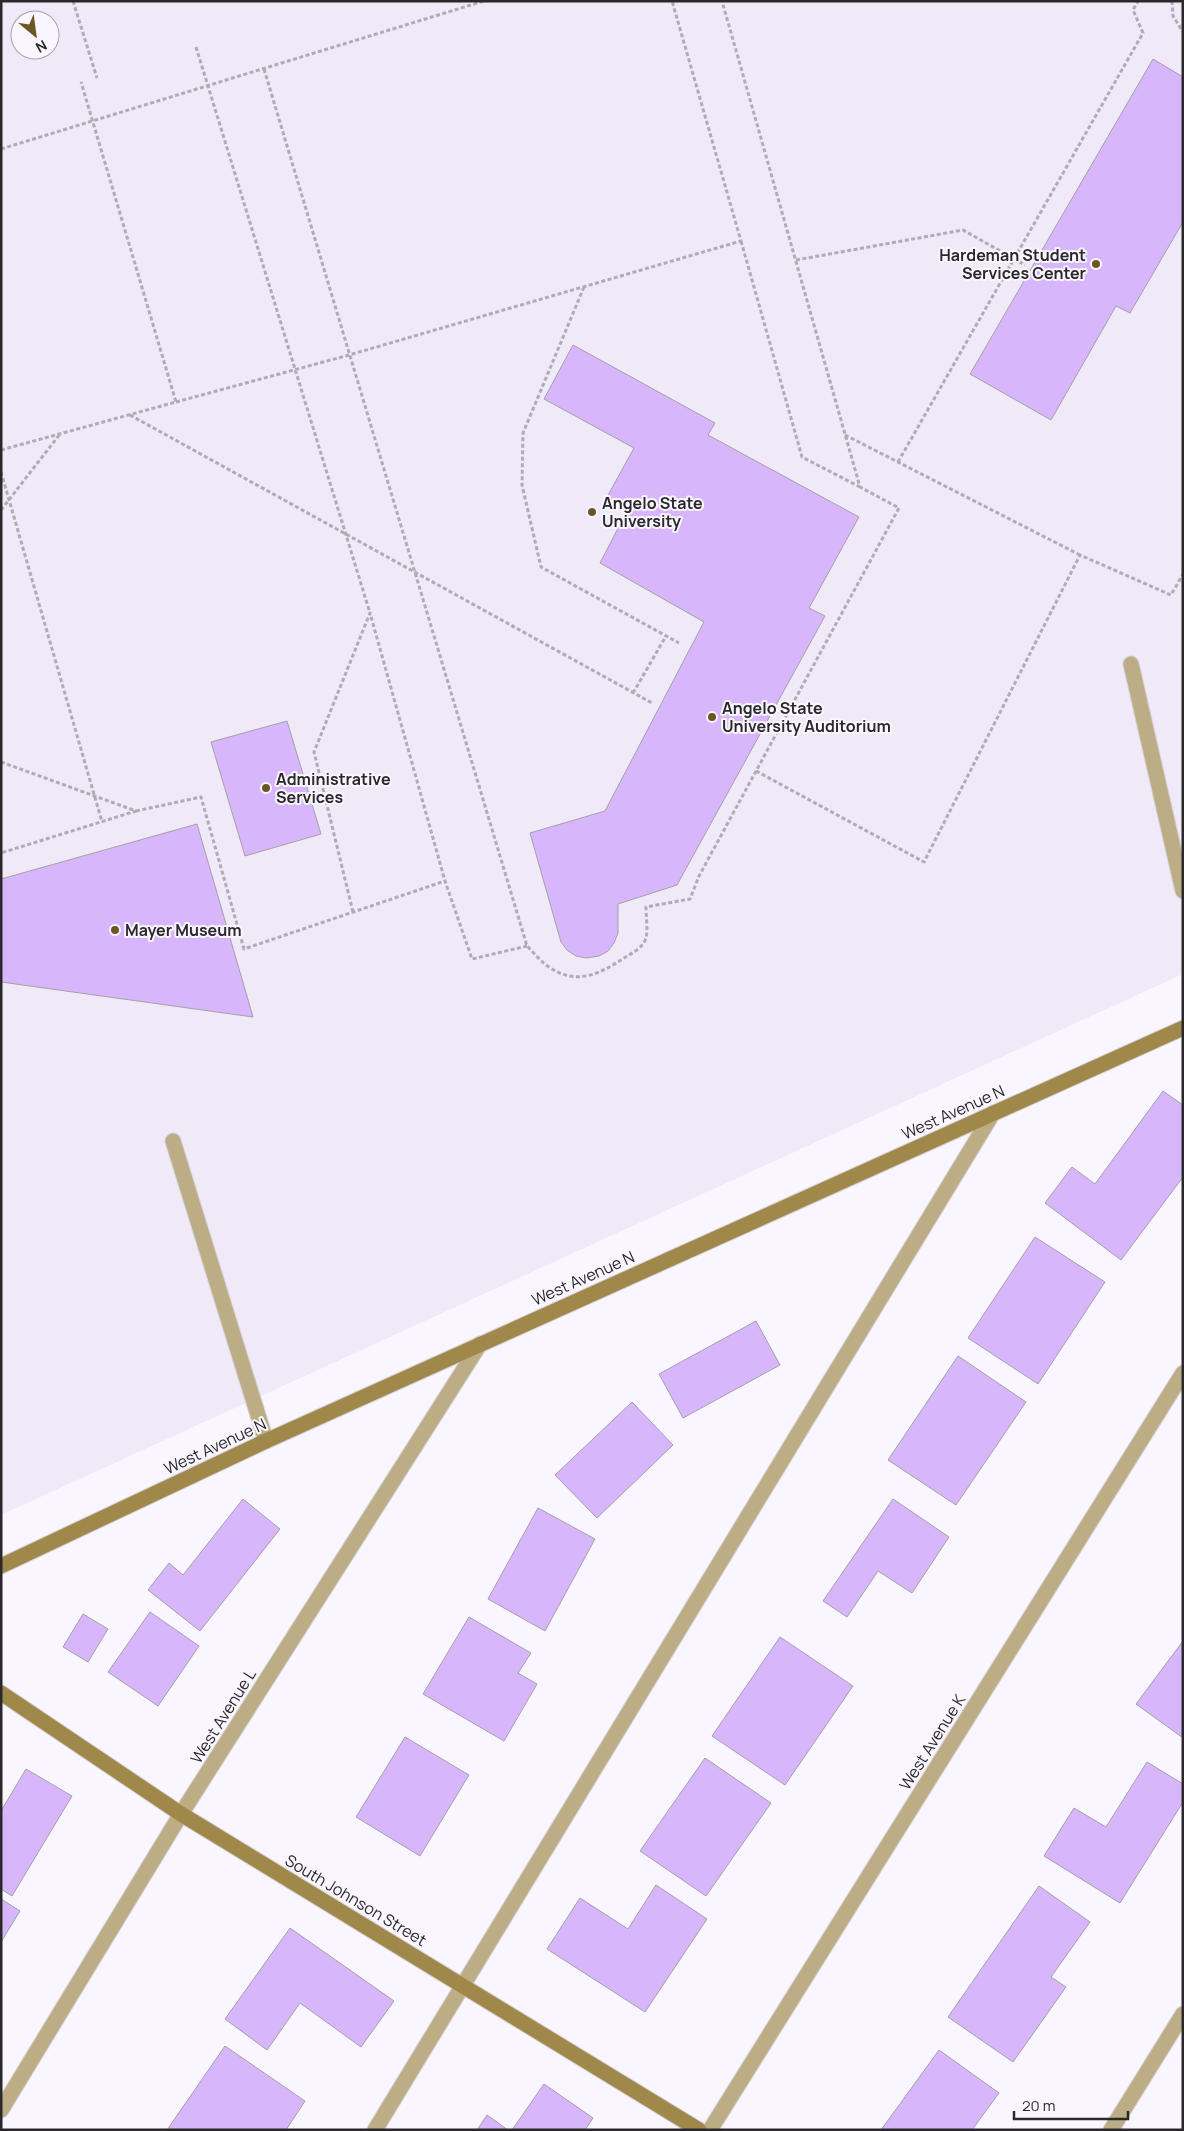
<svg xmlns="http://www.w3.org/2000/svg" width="1184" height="2131" viewBox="0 0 1184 2131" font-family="Manrope,sans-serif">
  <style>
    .built { fill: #f0e9f8; fill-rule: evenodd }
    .building { fill: #d8b6fc; stroke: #a4a0a8 }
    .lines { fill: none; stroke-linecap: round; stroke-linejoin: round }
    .lane-casing { stroke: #d5d1d9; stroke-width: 17 }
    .street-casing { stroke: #d5d1d9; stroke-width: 17 }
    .secondary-casing { stroke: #d5d1d9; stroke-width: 17 }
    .path { stroke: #afacb3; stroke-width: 3; stroke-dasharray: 4 2.5; stroke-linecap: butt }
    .lane { stroke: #bcad85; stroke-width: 15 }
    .street { stroke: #bcad85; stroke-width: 15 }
    .secondary { stroke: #9f8849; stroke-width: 15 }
    .poi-dot { fill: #695725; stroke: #faf6ff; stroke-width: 2 }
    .labels { text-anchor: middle; stroke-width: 4; stroke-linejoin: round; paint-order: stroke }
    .poi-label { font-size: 16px; font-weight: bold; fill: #2a282b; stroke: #faf6ff; text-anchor: start }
    .street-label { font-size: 16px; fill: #2a282b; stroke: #faf6ff }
  </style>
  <rect width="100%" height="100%" fill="#faf6ff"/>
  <!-- built -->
  <path class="built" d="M 1,1 L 1183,1 L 1183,974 L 1,1515 ZM 20,20 L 50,20 L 50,50 L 20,50 Z"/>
  <!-- building -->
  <path class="building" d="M 1153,59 L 1183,77 L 1183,222 L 1130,313 L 1116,306 L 1051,420 L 970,374 Z
    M 573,345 L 715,423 L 708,435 L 859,517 L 809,608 L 825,616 L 677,885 L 618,904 L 618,933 L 614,943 L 608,951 L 599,956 L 586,958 L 576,956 L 567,950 L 561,942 L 530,833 L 605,811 L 704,622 L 600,563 L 628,509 L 607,497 L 634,448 L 544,399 Z
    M 287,721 L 321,834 L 245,856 L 211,742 Z
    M 197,824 L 253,1017 L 1,982 L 1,879 Z
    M 1163,1091 L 1183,1105 L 1183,1177 L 1121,1260 L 1045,1203 L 1072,1167 L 1095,1184 Z
    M 1035,1237 L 1105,1282 L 1038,1384 L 968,1338 Z
    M 756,1321 L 780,1365 L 683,1418 L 659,1374 Z
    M 958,1356 L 1026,1402 L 956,1505 L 888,1460 Z
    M 632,1402 L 673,1445 L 597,1518 L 555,1475 Z
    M 243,1499 L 280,1529 L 200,1631 L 148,1590 L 169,1563 L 183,1575 Z
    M 893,1499 L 949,1537 L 912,1593 L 878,1571 L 847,1617 L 823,1601 Z
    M 538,1508 L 595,1539 L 545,1631 L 488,1599 Z
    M 150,1612 L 199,1646 L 158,1706 L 108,1672 Z
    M 83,1614 L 108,1629 L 88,1662 L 63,1647 Z
    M 469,1617 L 531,1653 L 518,1673 L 537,1684 L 504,1741 L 423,1694 Z
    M 780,1637 L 853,1686 L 785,1785 L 712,1736 Z
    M 1183,1641 L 1183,1738 L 1136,1704 Z
    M 405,1737 L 469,1775 L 420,1856 L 356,1817 Z
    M 705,1758 L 771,1803 L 706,1896 L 640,1851 Z
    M 1147,1762 L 1183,1784 L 1183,1802 L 1120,1903 L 1044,1856 L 1074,1808 L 1106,1827 Z
    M 26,1769 L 72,1796 L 12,1896 L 1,1889 L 1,1811 Z
    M 656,1885 L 707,1919 L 645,2012 L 547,1949 L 580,1898 L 628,1929 Z
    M 1039,1886 L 1090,1922 L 1051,1977 L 1066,1987 L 1013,2062 L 948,2017 Z
    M 1,1899 L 20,1911 L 1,1942 Z
    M 290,1928 L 394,2001 L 361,2047 L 300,2003 L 267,2050 L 225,2019 Z
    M 225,2046 L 305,2101 L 286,2130 L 167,2130 Z
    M 939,2050 L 999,2093 L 972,2130 L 881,2130 Z
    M 544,2084 L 593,2118 L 585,2130 L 512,2130 Z
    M 487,2115 L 508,2130 L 477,2130 Z"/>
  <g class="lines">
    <defs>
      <path id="lane" d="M 1131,664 L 1183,891
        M 173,1141 L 266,1441
        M 375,2130 L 993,1113
        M 1111,2130 L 1183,2014"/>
      <path id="street" d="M 1,2110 L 181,1814 L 480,1344
        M 710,2130 L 1183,1373"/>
      <path id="secondary" d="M 1,1566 L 266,1441 L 1183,1028
        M 1,1693 L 181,1814 L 699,2130"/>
    </defs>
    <!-- lane casing -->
    <use href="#lane" class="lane-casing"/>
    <!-- street casing -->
    <use href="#street" class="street-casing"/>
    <!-- secondary casing -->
    <use href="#secondary" class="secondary-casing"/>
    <!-- path -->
    <path class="path" d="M 73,1 L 97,78
      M 1172,1 L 1173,16 L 1183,32
      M 196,47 L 370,613
      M 264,69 L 527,946 C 534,953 541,962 549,967 C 576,986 600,974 624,958 C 632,953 643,948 646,938 C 648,929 646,916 646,907 L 690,899 L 699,876 L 899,508 L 860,487 L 722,1
      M 1,149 L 484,1
      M 741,241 L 802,457 L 860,487
      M 796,260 L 963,230 L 1025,265
      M 584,287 L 523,433 L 522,485 L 541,567 L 679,643
      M 176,402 L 349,355 L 741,241 L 672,1
      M 130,415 L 652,703
      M 845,435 L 1080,555
      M 1,450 L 176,402 L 81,82
      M 898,462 L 1143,33 L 1133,10 L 1138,1
      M 1,472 L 102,822
      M 1,510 L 60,434
      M 633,693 L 666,636
      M 1,762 L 136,811 L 1,853
      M 756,771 L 924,862 L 1080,555 L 1171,595 L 1183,574
      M 136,811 L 201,797 L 244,949 L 445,881
      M 353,912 L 314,752 L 370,613 L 445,881 L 472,959 L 527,946"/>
    <!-- lane -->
    <use href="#lane" class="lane"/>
    <!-- street -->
    <use href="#street" class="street"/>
    <!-- secondary -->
    <use href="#secondary" class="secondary"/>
  </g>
  <!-- markers -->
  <g class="poi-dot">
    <circle cx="1096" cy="264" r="5"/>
    <circle cx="592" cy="512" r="5"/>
    <circle cx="712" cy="717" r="5"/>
    <circle cx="266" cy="788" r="5"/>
    <circle cx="115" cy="930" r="5"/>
  </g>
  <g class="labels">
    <!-- poi labels -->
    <g class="poi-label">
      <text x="1086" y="261" text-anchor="end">Hardeman Student<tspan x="1086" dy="18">Services Center</tspan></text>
      <text x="602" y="509">Angelo State<tspan x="602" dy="18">University</tspan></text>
      <text x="722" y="714">Angelo State<tspan x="722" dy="18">University Auditorium</tspan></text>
      <text x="276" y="785">Administrative<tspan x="276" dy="18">Services</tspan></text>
      <text x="125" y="936">Mayer Museum</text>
    </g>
    <!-- street labels -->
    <g class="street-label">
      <text transform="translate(953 1112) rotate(-24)" y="6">West Avenue N</text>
      <text transform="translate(583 1278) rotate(-24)" y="6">West Avenue N</text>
      <text transform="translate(215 1446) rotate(-25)" y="6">West Avenue N</text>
      <text transform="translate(223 1716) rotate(-58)" y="6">West Avenue L</text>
      <text transform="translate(932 1742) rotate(-58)" y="6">West Avenue K</text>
      <text transform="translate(356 1900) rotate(31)" y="6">South Johnson Street</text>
    </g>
  </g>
  <!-- border -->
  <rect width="1184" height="2131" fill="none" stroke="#2a282b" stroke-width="5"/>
  <!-- north arrow -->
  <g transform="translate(35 35) rotate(151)"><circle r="24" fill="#faf6ff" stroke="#a7a4aa"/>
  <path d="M0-4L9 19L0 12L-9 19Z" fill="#695725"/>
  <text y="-8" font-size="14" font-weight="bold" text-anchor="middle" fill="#2a282b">N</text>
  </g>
  <!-- scale -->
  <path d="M1014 2111v8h114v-8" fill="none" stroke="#2a282b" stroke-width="2.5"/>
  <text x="1022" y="2111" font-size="15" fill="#2a282b" stroke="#faf6ff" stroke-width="4" paint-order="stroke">20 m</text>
</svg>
